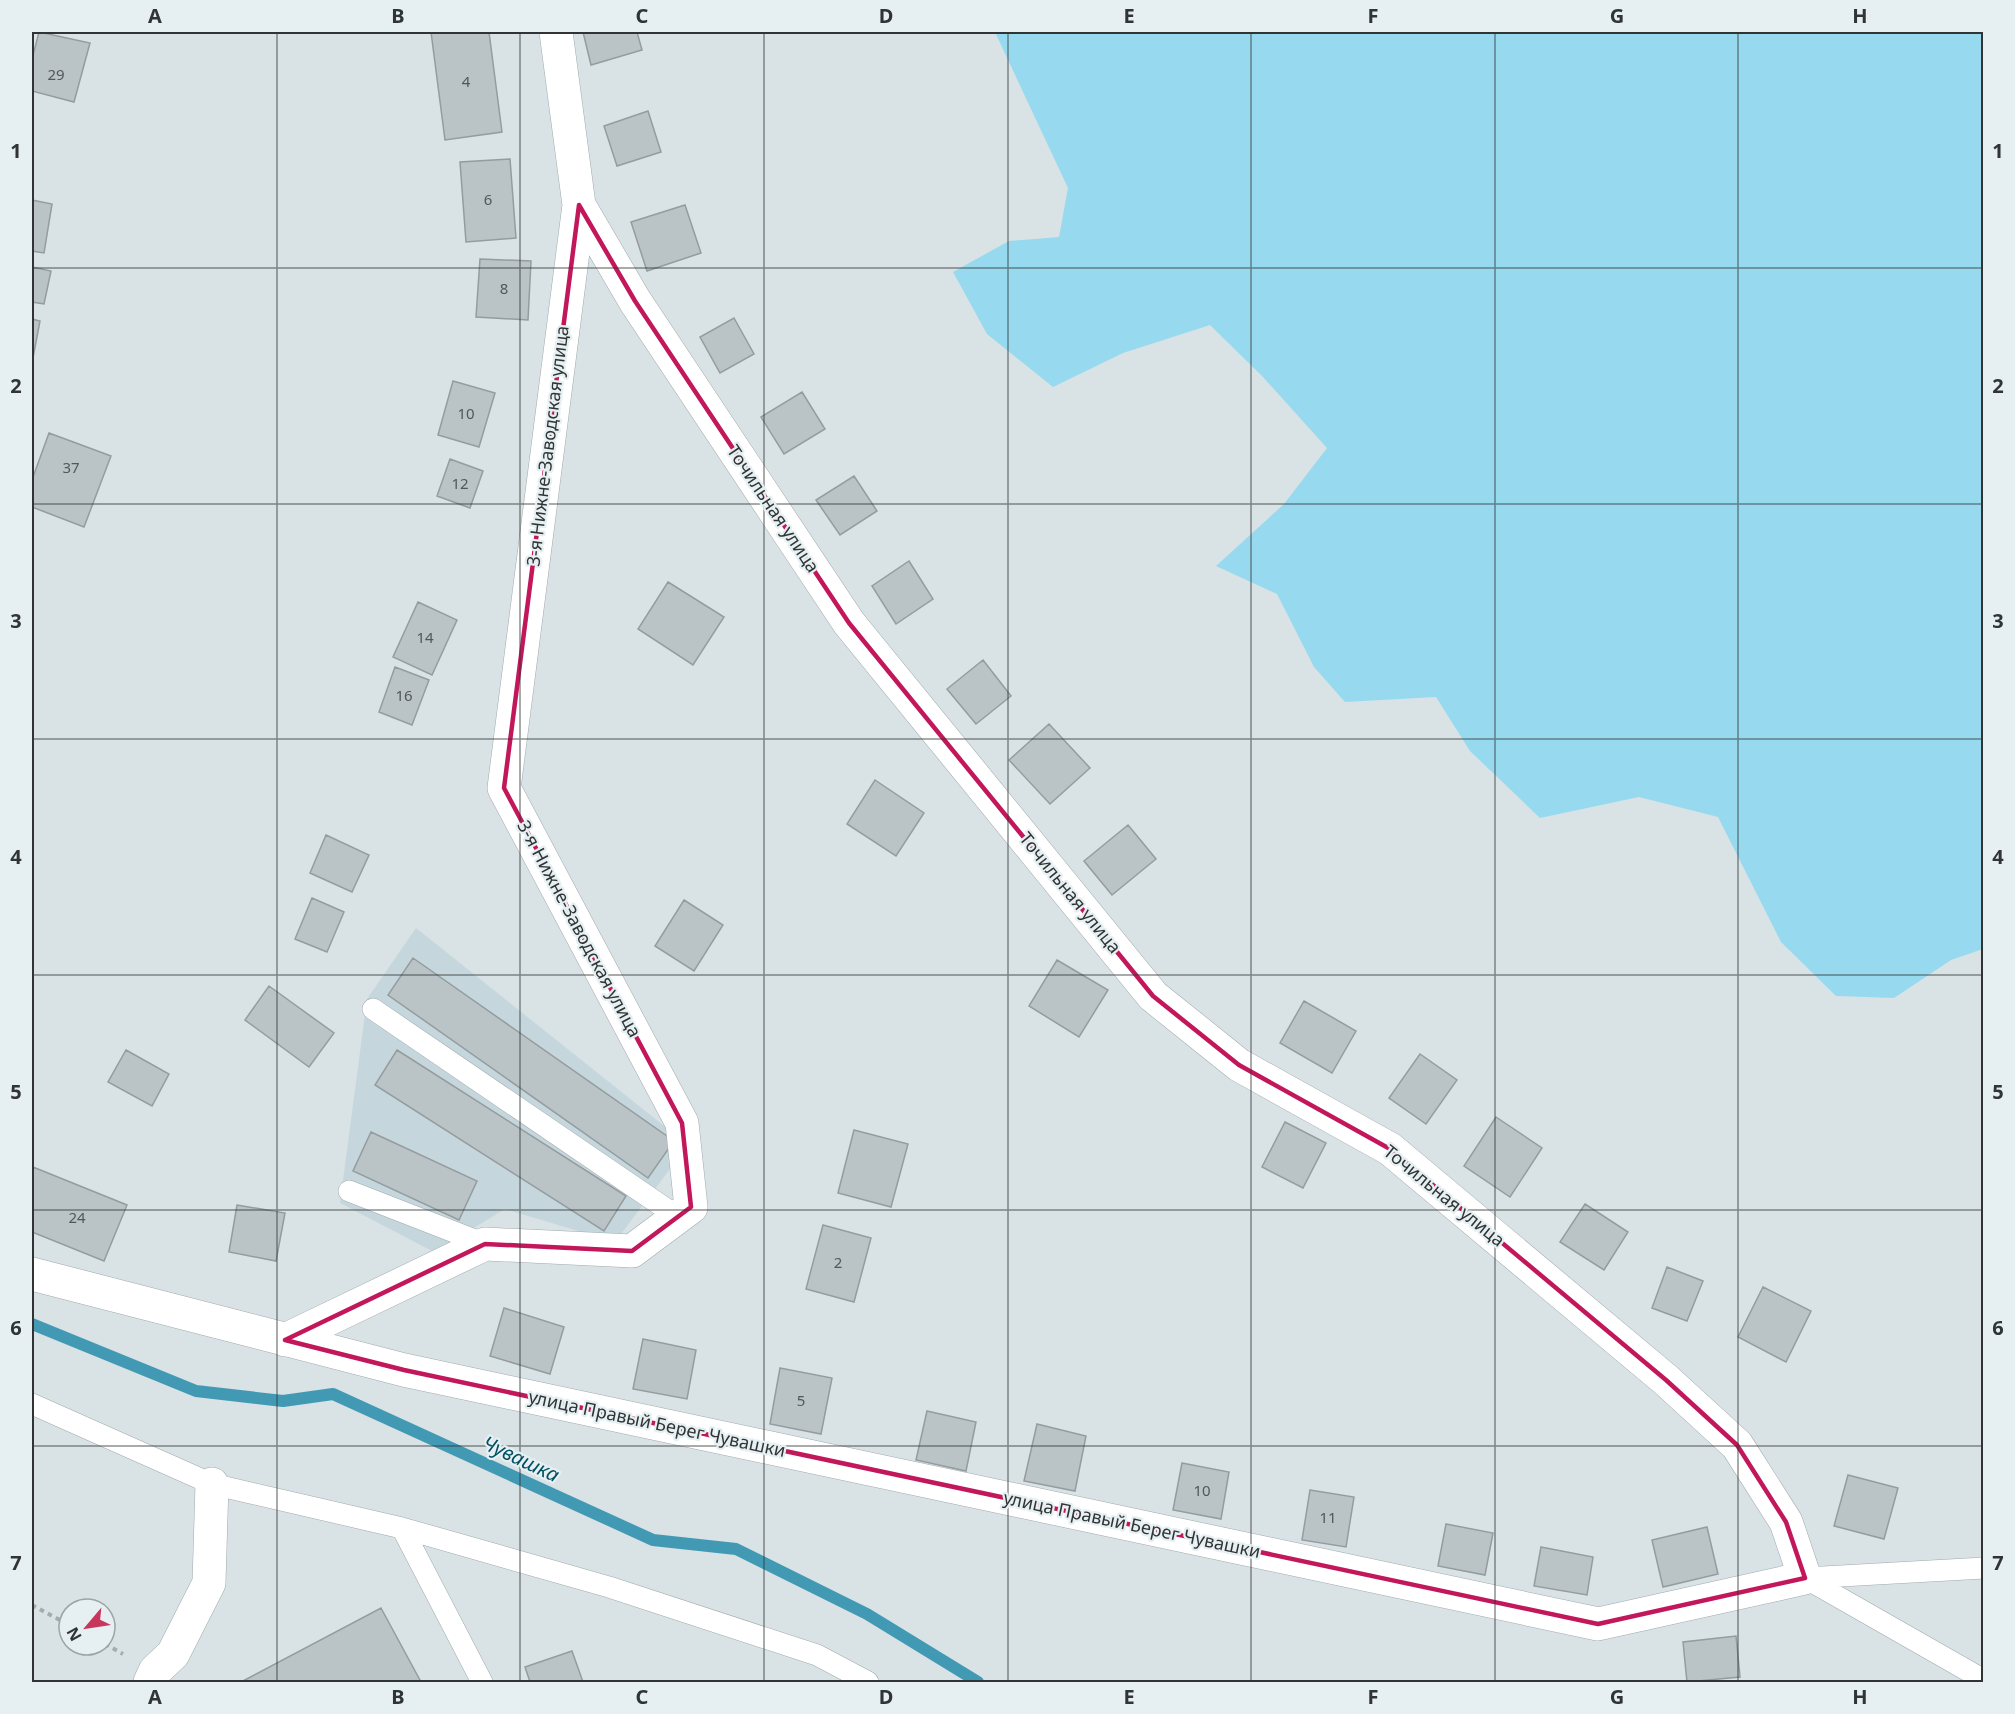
<svg xmlns="http://www.w3.org/2000/svg" width="2015" height="1714" viewBox="0 0 2015 1714" font-family="'Noto Sans',sans-serif">
  <style>
    .built { fill: #c5d7dd }
    .green { fill: #97daef }
    .lines { fill: none; stroke-linecap: round; stroke-linejoin: round }
    .stream { stroke: #4299b3; stroke-width: 12 }
    .building { fill: #bac3c6; stroke: #949c9f; stroke-width: 1.5 }
    .lane-casing { stroke: #a1aaad; stroke-width: 22 }
    .street-casing { stroke: #a1aaad; stroke-width: 34 }
    .path { stroke: #a4acae; stroke-width: 4; stroke-dasharray: 4.5 4.5; stroke-linecap: butt }
    .lane { stroke: #fff; stroke-width: 21 }
    .street { stroke: #fff; stroke-width: 33 }
    .marked { fill: none; stroke: #c2185b; stroke-width: 4.5; stroke-linejoin: round }
    .grid { fill: none; stroke: #303435; stroke-width: 1.5; stroke-opacity: 0.55 }
    .labels { text-anchor: middle; stroke-width: 4.5; stroke-linejoin: round; paint-order: stroke }
    .number-label { font-size: 15px; fill: #525859 }
    .street-label { font-size: 18px; fill: #303435; stroke: #e6eff2 }
    .water-label { font-size: 20px; font-style: italic; fill: #005062; stroke: #e6eff2 }
    .neatline { fill: none; stroke: #303435; stroke-width: 2 }
    .grid-label { font-size: 20px; text-anchor: middle; font-weight: bold; fill: #303435 }
  </style>
  <rect width="100%" height="100%" fill="#d9e2e5"/>
  <!-- built -->
  <path class="built" d="M 416,928 L 688,1145 L 615,1242 L 505,1209 L 434,1252 L 340,1203 L 367,999 Z"/>
  <!-- green -->
  <path class="green" d="M 995,32 L 1983,32 L 1983,949 L 1951,960 L 1894,998 L 1836,996 L 1781,942 L 1718,817 L 1639,797 L 1540,818 L 1470,751 L 1436,697 L 1345,702 L 1314,667 L 1277,594 L 1216,566 L 1284,504 L 1327,448 L 1263,377 L 1210,325 L 1123,353 L 1053,387 L 987,334 L 953,272 L 1009,241 L 1059,237 L 1068,188 Z"/>
  <g class="lines">
    <!-- stream -->
    <path class="stream" d="M 32,1324 L 196,1391 L 283,1401 L 333,1394 L 653,1540 L 736,1549 L 867,1614 L 978,1682"/>
  </g>
  <!-- building -->
  <path class="building" d="M 39,32 L 90,43 L 74,102 L 32,91 L 32,59 Z
    M 431,32 L 489,32 L 502,132 L 445,140 Z
    M 583,32 L 637,32 L 642,50 L 591,65 Z
    M 648,111 L 661,152 L 617,166 L 604,126 Z
    M 510,159 L 516,238 L 466,242 L 460,162 Z
    M 32,200 L 52,204 L 44,253 L 32,251 Z
    M 685,205 L 701,253 L 647,271 L 631,222 Z
    M 480,259 L 531,261 L 528,320 L 476,317 Z
    M 32,267 L 51,271 L 44,304 L 32,302 Z
    M 734,318 L 754,354 L 720,373 L 700,337 Z
    M 32,319 L 40,321 L 32,363 Z
    M 453,381 L 495,393 L 479,447 L 438,435 Z
    M 802,392 L 825,429 L 784,454 L 761,417 Z
    M 49,433 L 111,456 L 84,527 L 32,507 L 32,480 Z
    M 450,459 L 483,471 L 470,508 L 437,496 Z
    M 854,476 L 877,511 L 840,535 L 816,500 Z
    M 909,561 L 933,599 L 896,624 L 872,586 Z
    M 668,582 L 724,617 L 693,665 L 638,629 Z
    M 418,602 L 457,620 L 432,675 L 393,657 Z
    M 983,660 L 1011,696 L 976,724 L 947,689 Z
    M 395,667 L 429,680 L 412,725 L 379,712 Z
    M 1049,724 L 1090,768 L 1050,804 L 1009,760 Z
    M 875,780 L 924,813 L 896,856 L 847,824 Z
    M 1128,825 L 1156,859 L 1112,895 L 1084,861 Z
    M 326,835 L 369,855 L 352,892 L 310,873 Z
    M 312,898 L 344,912 L 327,952 L 295,939 Z
    M 684,900 L 723,925 L 694,971 L 655,946 Z
    M 413,958 L 674,1141 L 648,1178 L 388,995 Z
    M 1057,960 L 1108,990 L 1079,1037 L 1029,1006 Z
    M 269,986 L 334,1033 L 309,1067 L 245,1020 Z
    M 1304,1001 L 1356,1031 L 1332,1073 L 1280,1043 Z
    M 126,1050 L 169,1074 L 152,1106 L 108,1082 Z
    M 397,1050 L 626,1196 L 604,1231 L 375,1085 Z
    M 1420,1054 L 1457,1080 L 1426,1124 L 1389,1098 Z
    M 1496,1117 L 1542,1148 L 1510,1197 L 1464,1166 Z
    M 1285,1122 L 1326,1143 L 1303,1188 L 1262,1167 Z
    M 854,1130 L 908,1144 L 891,1207 L 838,1193 Z
    M 371,1132 L 477,1181 L 459,1220 L 353,1171 Z
    M 33,1167 L 127,1205 L 104,1261 L 32,1232 Z
    M 1585,1204 L 1628,1232 L 1604,1270 L 1560,1242 Z
    M 237,1205 L 285,1213 L 276,1261 L 229,1252 Z
    M 823,1225 L 871,1238 L 854,1302 L 806,1289 Z
    M 1667,1267 L 1703,1281 L 1687,1321 L 1652,1308 Z
    M 1763,1287 L 1811,1311 L 1786,1362 L 1738,1337 Z
    M 504,1308 L 564,1327 L 550,1374 L 490,1356 Z
    M 643,1339 L 696,1350 L 687,1399 L 633,1389 Z
    M 780,1368 L 832,1378 L 821,1434 L 770,1424 Z
    M 927,1411 L 976,1422 L 966,1471 L 916,1460 Z
    M 1037,1424 L 1086,1436 L 1075,1491 L 1024,1481 Z
    M 1182,1463 L 1229,1472 L 1221,1519 L 1173,1510 Z
    M 1848,1475 L 1898,1488 L 1884,1539 L 1834,1526 Z
    M 1310,1490 L 1354,1497 L 1346,1547 L 1302,1540 Z
    M 1446,1524 L 1493,1533 L 1485,1575 L 1438,1566 Z
    M 1707,1527 L 1718,1574 L 1663,1587 L 1652,1540 Z
    M 1541,1547 L 1593,1557 L 1587,1595 L 1534,1586 Z
    M 381,1608 L 421,1682 L 241,1682 Z
    M 1736,1636 L 1740,1677 L 1687,1682 L 1683,1642 Z
    M 572,1651 L 583,1682 L 530,1682 L 525,1667 Z"/>
  <g class="lines">
    <defs>
      <path id="lane" d="M 373,1009 L 678,1217
        M 349,1191 L 485,1244
        M 32,1404 L 212,1484 L 402,1528 L 609,1587 L 817,1655 L 868,1682
        M 402,1528 L 482,1682
        M 1805,1578 L 1984,1680
        M 1805,1578 L 1984,1568"/>
      <path id="street" d="M 32,1274 L 404,1370 L 1598,1624 L 1805,1578 L 1786,1522 L 1737,1445 L 1666,1380 L 1390,1149 L 1239,1065 L 1153,996 L 849,623 L 635,301 L 579,205 L 556,32
        M 285,1340 L 485,1244 L 632,1251 L 691,1207 L 682,1123 L 504,788 L 579,205
        M 150,1682 L 155,1671 L 173,1654 L 209,1583 L 212,1484"/>
    </defs>
    <!-- lane casing -->
    <use href="#lane" class="lane-casing"/>
    <!-- street casing -->
    <use href="#street" class="street-casing"/>
    <!-- path -->
    <path class="path" d="M 32,1605 L 69,1625
      M 105,1644 L 123,1654"/>
    <!-- lane -->
    <use href="#lane" class="lane"/>
    <!-- street -->
    <use href="#street" class="street"/>
  </g>
  <!-- marked area -->
  <path class="marked" d="M 579,205 L 635,301 L 849,623 L 1153,996 L 1239,1065 L 1390,1149 L 1666,1380 L 1737,1445 L 1786,1522 L 1805,1578 L 1598,1624 L 404,1370 L 285,1340 L 485,1244 L 632,1251 L 691,1207 L 682,1123 L 504,788 Z"/>
  <!-- grid -->
  <path class="grid" d="M 277,32 L 277,1682M 520,32 L 520,1682M 764,32 L 764,1682M 1008,32 L 1008,1682M 1251,32 L 1251,1682M 1495,32 L 1495,1682M 1738,32 L 1738,1682M 32,268 L 1984,268M 32,504 L 1984,504M 32,739 L 1984,739M 32,975 L 1984,975M 32,1210 L 1984,1210M 32,1446 L 1984,1446"/>
  <g class="labels">
    <!-- number labels -->
    <g class="number-label">
      <text x="56" y="80">29</text>
      <text x="466" y="87">4</text>
      <text x="488" y="205">6</text>
      <text x="504" y="294">8</text>
      <text x="466" y="419">10</text>
      <text x="71" y="473">37</text>
      <text x="460" y="489">12</text>
      <text x="425" y="643">14</text>
      <text x="404" y="701">16</text>
      <text x="77" y="1223">24</text>
      <text x="838" y="1268">2</text>
      <text x="801" y="1406">5</text>
      <text x="1202" y="1496">10</text>
      <text x="1328" y="1523">11</text>
    </g>
    <!-- street labels -->
    <g class="street-label">
      <text transform="translate(548 446) rotate(-83)" y="6">3-я Нижне-Заводская улица</text>
      <text transform="translate(773 509) rotate(56)" y="6">Точильная улица</text>
      <text transform="translate(1070 893) rotate(51)" y="6">Точильная улица</text>
      <text transform="translate(579 929) rotate(62)" y="6">3-я Нижне-Заводская улица</text>
      <text transform="translate(1444 1196) rotate(39)" y="6">Точильная улица</text>
      <text transform="translate(657 1424) rotate(12)" y="6">улица Правый Берег Чувашки</text>
      <text transform="translate(1132 1525) rotate(12)" y="6">улица Правый Берег Чувашки</text>
    </g>
    <!-- water labels -->
    <g class="water-label">
      <text transform="translate(521 1459) rotate(25)" y="7">Чувашка</text>
    </g>
  </g>
  <!-- border -->
  <rect width="2015" height="1714" fill="none" stroke="#e6eff2" stroke-width="66"/>
  <!-- north arrow -->
  <g transform="translate(87 1627) rotate(241)"><circle r="28" fill="#e6eff2" stroke="#9da4a6" stroke-width="1.5"/>
  <path d="M0-4.5L10 22L0 15L-10 22Z" fill="#c7375c"/>
  <text y="-9" font-size="16" font-weight="bold" text-anchor="middle" fill="#303435">N</text>
  </g>
  <rect x="33" y="33" width="1949" height="1648" class="neatline"/>
  <g class="grid-label">
    <text x="155" y="23">A</text>
    <text x="398" y="23">B</text>
    <text x="642" y="23">C</text>
    <text x="886" y="23">D</text>
    <text x="1129" y="23">E</text>
    <text x="1373" y="23">F</text>
    <text x="1617" y="23">G</text>
    <text x="1860" y="23">H</text>
    <text x="16" y="158">1</text>
    <text x="1998" y="158">1</text>
    <text x="16" y="393">2</text>
    <text x="1998" y="393">2</text>
    <text x="16" y="628">3</text>
    <text x="1998" y="628">3</text>
    <text x="16" y="864">4</text>
    <text x="1998" y="864">4</text>
    <text x="16" y="1099">5</text>
    <text x="1998" y="1099">5</text>
    <text x="16" y="1335">6</text>
    <text x="1998" y="1335">6</text>
    <text x="16" y="1570">7</text>
    <text x="1998" y="1570">7</text>
    <text x="155" y="1704">A</text>
    <text x="398" y="1704">B</text>
    <text x="642" y="1704">C</text>
    <text x="886" y="1704">D</text>
    <text x="1129" y="1704">E</text>
    <text x="1373" y="1704">F</text>
    <text x="1617" y="1704">G</text>
    <text x="1860" y="1704">H</text>
  </g>
</svg>
